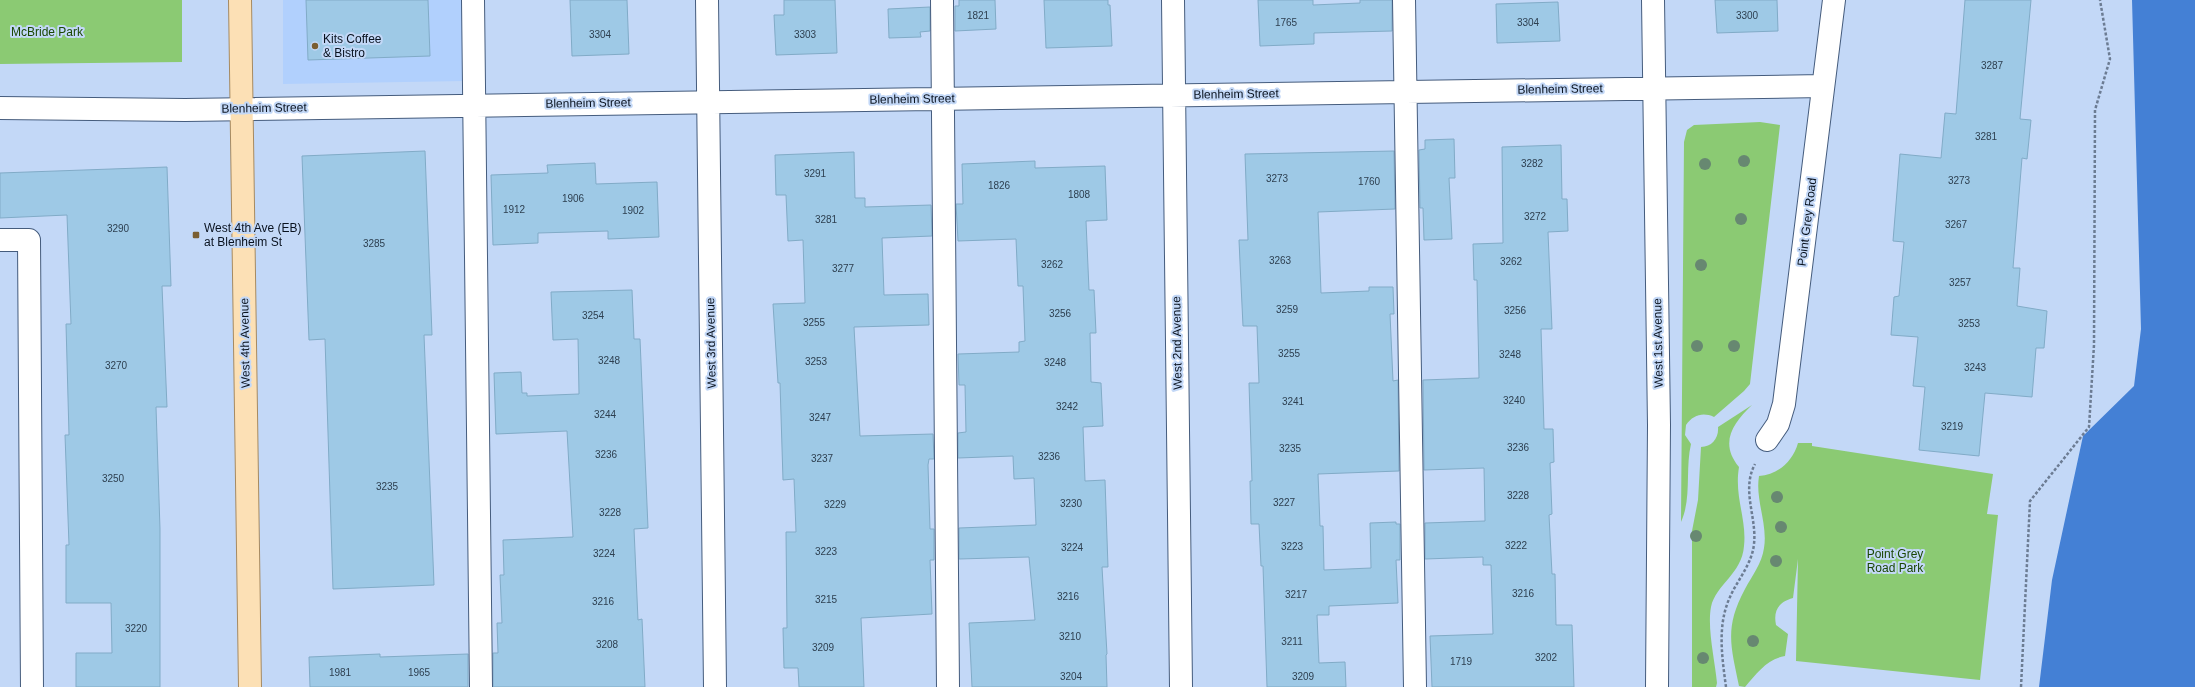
<svg xmlns="http://www.w3.org/2000/svg" width="2195" height="687" viewBox="0 0 2195 687" font-family="Arial,sans-serif">
  <style>
    .built { fill: #b1d0fd }
    .green { fill: #8bca73 }
    .water { fill: #4480d5 }
    .building { fill: #9ec9e6; stroke: #81abc7 }
    .lines { fill: none; stroke-linecap: round; stroke-linejoin: round }
    .minor-casing { stroke: #455c7d; stroke-width: 24 }
    .major-casing { stroke: #a68a61; stroke-width: 24 }
    .path { stroke: #6c7c93; stroke-width: 2.5; stroke-dasharray: 3 2; stroke-linecap: butt }
    .minor { stroke: #fff; stroke-width: 22 }
    .major { stroke: #fce0b5; stroke-width: 22 }
    .tree { fill: #678871 }
    .poi-dot { fill: #7a5e31; stroke: #c3d8f7; stroke-width: 1.5 }
    .labels { text-anchor: middle; stroke-width: 4; stroke-linejoin: round; paint-order: stroke }
    .number-label { font-size: 10px; fill: #2e4051 }
    .park-label { font-size: 12px; fill: #1b4703; stroke: #c3d8f7 }
    .poi-label { font-size: 12px; fill: #09121f; stroke: #c3d8f7; text-anchor: start }
    .street-label { font-size: 12px; fill: #09121f; stroke: #c3d8f7 }
  </style>
  <rect width="100%" height="100%" fill="#c3d8f7"/>
  <!-- built -->
  <path class="built" d="M 283,0 L 464,0 L 465,81 L 283,84 Z"/>
  <!-- green -->
  <path class="green" d="M 0,0 L 182,0 L 182,62 L 0,64 Z
    M 1760,122 L 1780,125 L 1750,384 L 1744,391 L 1714,417 C 1703,412 1693,415 1686,425 L 1685,435 L 1691,444 C 1685,469 1692,498 1681,522 L 1684,142 L 1687,130 L 1694,125 Z
    M 1752,405 C 1733,423 1719,443 1739,467 C 1734,497 1747,519 1744,546 C 1742,574 1716,584 1711,607 C 1707,628 1715,661 1717,683 L 1716,687 L 1692,687 L 1692,531 L 1698,500 L 1701,447 C 1712,447 1719,438 1718,427 Z
    M 1798,443 L 1812,443 L 1812,446 L 1993,474 L 1987,514 L 1998,515 L 1980,680 L 1796,661 L 1798,559 L 1793,598 C 1779,602 1773,610 1776,625 L 1788,634 L 1785,656 C 1767,659 1757,673 1745,687 L 1739,686 C 1731,646 1724,628 1745,589 C 1752,576 1762,563 1764,548 C 1768,524 1755,500 1759,476 C 1778,475 1793,461 1798,443 Z"/>
  <!-- water -->
  <path class="water" d="M 2132,0 L 2195,0 L 2195,687 L 2039,687 L 2052,580 L 2083,436 L 2134,386 L 2141,329 Z"/>
  <!-- building -->
  <path class="building" d="M 306,0 L 428,0 L 430,56 L 308,60 Z
    M 570,0 L 627,0 L 629,54 L 572,56 Z
    M 784,0 L 835,0 L 837,53 L 776,55 L 774,15 L 784,15 Z
    M 959,0 L 995,0 L 996,29 L 955,31 L 955,6 L 959,6 Z
    M 1044,0 L 1108,0 L 1108,5 L 1110,5 L 1112,46 L 1046,48 Z
    M 1258,0 L 1313,0 L 1313,5 L 1360,3 L 1360,0 L 1392,0 L 1392,31 L 1314,33 L 1314,44 L 1260,46 Z
    M 1715,0 L 1777,0 L 1778,31 L 1717,33 Z
    M 1965,0 L 2031,0 L 2020,119 L 2031,120 L 2027,159 L 2022,158 L 2013,268 L 2020,268 L 2017,306 L 2047,311 L 2044,348 L 2036,348 L 2032,397 L 1985,393 L 1979,456 L 1919,450 L 1925,387 L 1913,386 L 1918,337 L 1891,335 L 1894,297 L 1899,296 L 1904,242 L 1893,241 L 1900,154 L 1941,158 L 1945,113 L 1956,114 Z
    M 1558,2 L 1560,41 L 1497,43 L 1496,4 Z
    M 930,7 L 930,31 L 920,32 L 921,37 L 889,38 L 888,9 Z
    M 1454,139 L 1455,178 L 1449,178 L 1452,239 L 1424,240 L 1423,208 L 1420,208 L 1419,150 L 1425,149 L 1425,140 Z
    M 1561,145 L 1562,199 L 1567,199 L 1568,231 L 1548,232 L 1552,329 L 1541,329 L 1544,429 L 1553,429 L 1554,462 L 1550,463 L 1552,514 L 1549,515 L 1552,574 L 1555,574 L 1556,625 L 1572,625 L 1574,687 L 1432,687 L 1430,636 L 1493,634 L 1491,565 L 1483,565 L 1483,557 L 1425,559 L 1425,523 L 1485,521 L 1484,468 L 1424,470 L 1423,380 L 1479,378 L 1477,280 L 1474,280 L 1473,244 L 1503,243 L 1502,147 Z
    M 425,151 L 432,335 L 424,335 L 434,585 L 333,589 L 325,339 L 309,340 L 302,156 Z
    M 1394,151 L 1395,209 L 1318,212 L 1321,293 L 1369,291 L 1369,287 L 1393,287 L 1394,314 L 1390,314 L 1393,381 L 1398,380 L 1399,471 L 1318,474 L 1320,526 L 1323,526 L 1324,570 L 1371,568 L 1370,523 L 1396,522 L 1396,524 L 1400,524 L 1400,560 L 1396,560 L 1398,603 L 1329,606 L 1329,615 L 1317,615 L 1319,663 L 1345,662 L 1346,687 L 1267,687 L 1263,566 L 1261,566 L 1259,524 L 1251,524 L 1250,481 L 1252,481 L 1249,383 L 1259,383 L 1257,326 L 1243,326 L 1241,284 L 1239,240 L 1248,240 L 1245,154 Z
    M 854,152 L 855,198 L 865,198 L 865,207 L 931,205 L 932,236 L 882,238 L 884,295 L 928,294 L 929,325 L 854,327 L 860,436 L 933,434 L 934,459 L 929,459 L 928,465 L 930,529 L 934,529 L 934,560 L 930,560 L 932,614 L 861,618 L 864,687 L 799,687 L 798,668 L 784,668 L 783,628 L 787,628 L 786,532 L 796,532 L 794,479 L 783,480 L 780,383 L 778,383 L 773,304 L 805,303 L 803,240 L 788,241 L 786,195 L 776,195 L 775,155 Z
    M 1035,161 L 1035,168 L 1105,166 L 1107,220 L 1086,221 L 1089,290 L 1094,290 L 1096,333 L 1090,333 L 1091,382 L 1101,383 L 1103,426 L 1083,427 L 1085,481 L 1105,480 L 1108,567 L 1102,567 L 1107,654 L 1106,655 L 1107,687 L 972,687 L 969,623 L 1035,620 L 1029,557 L 959,559 L 959,528 L 1036,525 L 1034,478 L 1014,479 L 1013,456 L 958,458 L 958,433 L 966,432 L 965,385 L 959,385 L 958,354 L 1019,352 L 1019,342 L 1025,341 L 1023,286 L 1018,286 L 1016,239 L 958,241 L 956,204 L 963,204 L 962,164 Z
    M 595,163 L 596,184 L 657,182 L 659,237 L 608,239 L 608,231 L 538,233 L 538,243 L 493,245 L 491,175 L 548,173 L 547,165 Z
    M 167,167 L 171,286 L 162,286 L 167,407 L 156,407 L 160,529 L 160,687 L 76,687 L 76,653 L 112,653 L 111,603 L 66,603 L 66,545 L 69,545 L 65,435 L 69,435 L 66,324 L 71,324 L 67,215 L 0,218 L 0,173 Z
    M 632,290 L 634,339 L 640,339 L 648,528 L 634,529 L 638,620 L 642,619 L 645,687 L 493,687 L 493,653 L 498,653 L 497,623 L 502,623 L 500,575 L 504,575 L 503,540 L 573,537 L 567,431 L 496,434 L 494,373 L 521,372 L 522,393 L 527,393 L 527,396 L 579,394 L 578,339 L 553,340 L 551,292 Z
    M 380,654 L 380,657 L 468,654 L 468,687 L 310,687 L 309,657 Z"/>
  <g class="lines">
    <defs>
      <path id="minor" d="M 473,0 L 481,687
        M 707,0 L 715,687
        M 942,0 L 948,687
        M 1173,0 L 1181,687
        M 1404,0 L 1415,687
        M 1653,0 L 1659,425 L 1657,687
        M 0,108 L 185,110 L 1823,86
        M 0,240 L 29,240 L 32,687
        M 1767,440 L 1778,424 L 1784,404 L 1834,0"/>
      <path id="major" d="M 240,0 L 250,687"/>
    </defs>
    <!-- minor casing -->
    <use href="#minor" class="minor-casing"/>
    <!-- major casing -->
    <use href="#major" class="major-casing"/>
    <!-- path -->
    <path class="path" d="M 1726,687 C 1722,657 1717,625 1730,597 C 1738,579 1752,564 1754,544 C 1757,517 1741,490 1755,464
      M 2021,687 L 2030,501 L 2089,427 L 2094,345 L 2095,110 L 2110,59 L 2100,0"/>
    <!-- minor -->
    <use href="#minor" class="minor"/>
    <!-- major -->
    <use href="#major" class="major"/>
  </g>
  <!-- trees -->
  <g class="tree">
    <circle cx="1744" cy="161" r="6"/>
    <circle cx="1705" cy="164" r="6"/>
    <circle cx="1741" cy="219" r="6"/>
    <circle cx="1701" cy="265" r="6"/>
    <circle cx="1697" cy="346" r="6"/>
    <circle cx="1734" cy="346" r="6"/>
    <circle cx="1777" cy="497" r="6"/>
    <circle cx="1781" cy="527" r="6"/>
    <circle cx="1696" cy="536" r="6"/>
    <circle cx="1776" cy="561" r="6"/>
    <circle cx="1753" cy="641" r="6"/>
    <circle cx="1703" cy="658" r="6"/>
  </g>
  <!-- markers -->
  <g class="poi-dot">
    <circle cx="315" cy="46" r="4"/>
    <rect x="192" y="231" width="8" height="8" rx="2"/>
  </g>
  <g class="labels">
    <!-- number labels -->
    <g class="number-label">
      <text x="978" y="19">1821</text>
      <text x="1747" y="19">3300</text>
      <text x="1286" y="26">1765</text>
      <text x="1528" y="26">3304</text>
      <text x="600" y="38">3304</text>
      <text x="805" y="38">3303</text>
      <text x="1992" y="69">3287</text>
      <text x="1986" y="140">3281</text>
      <text x="1532" y="167">3282</text>
      <text x="815" y="177">3291</text>
      <text x="1277" y="182">3273</text>
      <text x="1959" y="184">3273</text>
      <text x="1369" y="185">1760</text>
      <text x="999" y="189">1826</text>
      <text x="1079" y="198">1808</text>
      <text x="573" y="202">1906</text>
      <text x="514" y="213">1912</text>
      <text x="633" y="214">1902</text>
      <text x="1535" y="220">3272</text>
      <text x="826" y="223">3281</text>
      <text x="1956" y="228">3267</text>
      <text x="118" y="232">3290</text>
      <text x="374" y="247">3285</text>
      <text x="1280" y="264">3263</text>
      <text x="1511" y="265">3262</text>
      <text x="1052" y="268">3262</text>
      <text x="843" y="272">3277</text>
      <text x="1960" y="286">3257</text>
      <text x="1287" y="313">3259</text>
      <text x="1515" y="314">3256</text>
      <text x="1060" y="317">3256</text>
      <text x="593" y="319">3254</text>
      <text x="814" y="326">3255</text>
      <text x="1969" y="327">3253</text>
      <text x="1289" y="357">3255</text>
      <text x="1510" y="358">3248</text>
      <text x="609" y="364">3248</text>
      <text x="816" y="365">3253</text>
      <text x="1055" y="366">3248</text>
      <text x="116" y="369">3270</text>
      <text x="1975" y="371">3243</text>
      <text x="1514" y="404">3240</text>
      <text x="1293" y="405">3241</text>
      <text x="1067" y="410">3242</text>
      <text x="605" y="418">3244</text>
      <text x="820" y="421">3247</text>
      <text x="1952" y="430">3219</text>
      <text x="1518" y="451">3236</text>
      <text x="1290" y="452">3235</text>
      <text x="606" y="458">3236</text>
      <text x="1049" y="460">3236</text>
      <text x="822" y="462">3237</text>
      <text x="113" y="482">3250</text>
      <text x="387" y="490">3235</text>
      <text x="1518" y="499">3228</text>
      <text x="1284" y="506">3227</text>
      <text x="1071" y="507">3230</text>
      <text x="835" y="508">3229</text>
      <text x="610" y="516">3228</text>
      <text x="1516" y="549">3222</text>
      <text x="1292" y="550">3223</text>
      <text x="1072" y="551">3224</text>
      <text x="826" y="555">3223</text>
      <text x="604" y="557">3224</text>
      <text x="1523" y="597">3216</text>
      <text x="1296" y="598">3217</text>
      <text x="1068" y="600">3216</text>
      <text x="826" y="603">3215</text>
      <text x="603" y="605">3216</text>
      <text x="136" y="632">3220</text>
      <text x="1070" y="640">3210</text>
      <text x="1292" y="645">3211</text>
      <text x="607" y="648">3208</text>
      <text x="823" y="651">3209</text>
      <text x="1546" y="661">3202</text>
      <text x="1461" y="665">1719</text>
      <text x="340" y="676">1981</text>
      <text x="419" y="676">1965</text>
      <text x="1071" y="680">3204</text>
      <text x="1303" y="680">3209</text>
    </g>
    <!-- park labels -->
    <g class="park-label">
      <text x="47" y="36">McBride Park</text>
      <text x="1895" y="558">Point Grey<tspan x="1895" dy="14">Road Park</tspan></text>
    </g>
    <!-- poi labels -->
    <g class="poi-label">
      <text x="323" y="43">Kits Coffee<tspan x="323" dy="14">&amp; Bistro</tspan></text>
      <text x="204" y="232">West 4th Ave (EB)<tspan x="204" dy="14">at Blenheim St</tspan></text>
    </g>
    <!-- street labels -->
    <g class="street-label">
      <text transform="translate(1560 89) rotate(-1)" y="4">Blenheim Street</text>
      <text transform="translate(1236 94) rotate(-1)" y="4">Blenheim Street</text>
      <text transform="translate(912 99) rotate(-1)" y="4">Blenheim Street</text>
      <text transform="translate(588 103) rotate(-1)" y="4">Blenheim Street</text>
      <text transform="translate(264 108) rotate(-1)" y="4">Blenheim Street</text>
      <text transform="translate(1807 222) rotate(-83)" y="4">Point Grey Road</text>
      <text transform="translate(245 343) rotate(-91)" y="4">West 4th Avenue</text>
      <text transform="translate(711 343) rotate(-91)" y="4">West 3rd Avenue</text>
      <text transform="translate(1177 343) rotate(-91)" y="4">West 2nd Avenue</text>
      <text transform="translate(1658 343) rotate(-91)" y="4">West 1st Avenue</text>
    </g>
  </g>
</svg>
